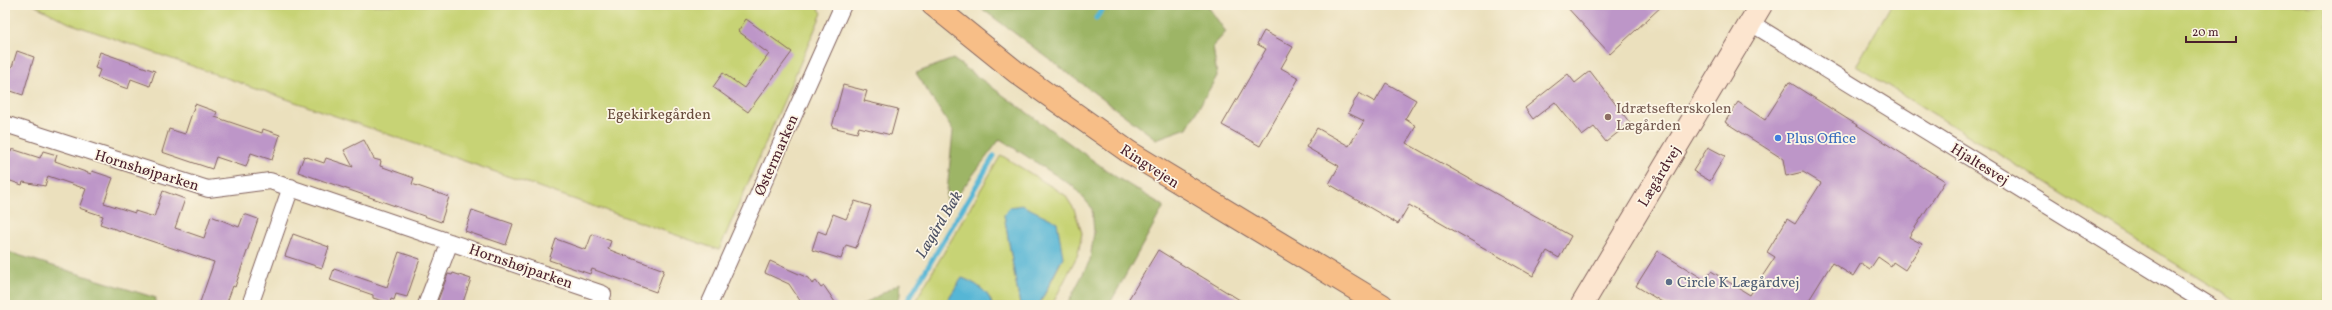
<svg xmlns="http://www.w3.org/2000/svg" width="2332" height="310" viewBox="0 0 2332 310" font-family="Vollkorn,serif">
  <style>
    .green { fill: #c7d374; stroke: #887950 }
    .forest { fill: #9db566; stroke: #746a48 }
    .water { fill: #57b6d5; stroke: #506a80 }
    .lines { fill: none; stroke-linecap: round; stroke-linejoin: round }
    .stream { stroke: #57b6d5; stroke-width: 5 }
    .building { fill: #bd96c8 }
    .street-casing { stroke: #82635e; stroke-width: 18 }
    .secondary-casing { stroke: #82635e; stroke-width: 24 }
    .primary-casing { stroke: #82635e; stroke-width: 24 }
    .street { stroke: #fff; stroke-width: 16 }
    .secondary { stroke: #fce5cf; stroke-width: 22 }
    .primary { stroke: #f7be87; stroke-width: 22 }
    .education-dot { fill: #8d6e63; stroke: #fcf5e5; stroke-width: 1.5 }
    .shop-dot { fill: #3f7fe0; stroke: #fcf5e5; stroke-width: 1.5 }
    .service-dot { fill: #5c6f8a; stroke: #fcf5e5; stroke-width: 1.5 }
    .labels { text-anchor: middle; stroke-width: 3.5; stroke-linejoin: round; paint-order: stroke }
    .education-label { font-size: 15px; fill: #785e54; stroke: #fcf5e5; text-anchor: start }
    .park-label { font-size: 15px; fill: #694c3d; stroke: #fcf5e5 }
    .shop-label { font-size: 15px; fill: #366cbe; stroke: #fcf5e5; text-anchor: start }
    .street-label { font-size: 15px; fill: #4a1f2b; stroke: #fcf5e5 }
    .service-label { font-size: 15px; fill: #4e5e75; stroke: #fcf5e5; text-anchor: start }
    .water-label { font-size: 16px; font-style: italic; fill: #4f5466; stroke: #fcf5e5 }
  </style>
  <rect width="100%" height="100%" fill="#fcf5e5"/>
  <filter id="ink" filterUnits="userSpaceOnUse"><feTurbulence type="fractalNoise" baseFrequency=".025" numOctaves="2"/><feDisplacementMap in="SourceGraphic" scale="8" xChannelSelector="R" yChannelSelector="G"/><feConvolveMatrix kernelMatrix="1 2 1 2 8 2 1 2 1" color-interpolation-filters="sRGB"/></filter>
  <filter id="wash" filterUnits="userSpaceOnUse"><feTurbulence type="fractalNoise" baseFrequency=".012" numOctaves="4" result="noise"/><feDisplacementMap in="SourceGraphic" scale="16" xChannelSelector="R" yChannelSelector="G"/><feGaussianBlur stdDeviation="0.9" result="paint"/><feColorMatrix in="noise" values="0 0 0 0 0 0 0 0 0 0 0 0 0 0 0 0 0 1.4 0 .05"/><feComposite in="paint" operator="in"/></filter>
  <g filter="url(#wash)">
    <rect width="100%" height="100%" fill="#ebe0bd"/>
    <!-- green -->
    <path class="green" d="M 34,5 L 816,5 L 822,13 L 719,250 L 69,23 Z
      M 1891,5 L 2327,5 L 2327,305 L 2242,305 L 1856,66 Z
      M 1001,155 L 1065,195 L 1074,209 L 1082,233 L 1078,254 L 1052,305 L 1039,305 L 1063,258 L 1004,215 L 1020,305 L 992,305 C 990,292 974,282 962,278 L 944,305 L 913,305 Z"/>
    <!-- forest -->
    <path class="forest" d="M 977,5 L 1207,5 L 1226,32 L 1213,46 L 1217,76 L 1187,128 L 1156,139 Z
      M 953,59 L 1116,177 L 1164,206 L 1109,305 L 1067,305 L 1090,260 L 1094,232 L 1092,208 L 1074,187 L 1000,139 L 945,212 L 953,131 L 916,73 Z
      M 5,251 L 156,298 L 155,305 L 5,305 Z
      M 900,283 L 900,295 L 895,305 L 862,305 Z"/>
    <!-- water -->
    <path class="water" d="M 1022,205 L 1057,222 L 1063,257 L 1039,305 L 1020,305 L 1004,215 L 1010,207 Z
      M 962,278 C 974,282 990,292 992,305 L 944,305 Z"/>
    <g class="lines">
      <!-- stream -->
      <path class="stream" d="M 1096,18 L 1106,5
        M 905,305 L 994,156"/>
    </g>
    <g id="blocks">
      <!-- building -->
      <path class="building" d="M 1565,5 L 1663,5 L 1610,54 Z
        M 746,19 L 792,52 L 748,112 L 713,87 L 723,73 L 744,88 L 769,54 L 738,31 Z
        M 1264,31 L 1293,47 L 1281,68 L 1299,78 L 1260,146 L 1222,125 L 1266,49 L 1257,44 Z
        M 17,51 L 34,57 L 23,95 L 5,89 L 5,64 L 12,67 Z
        M 100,52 L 155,71 L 150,86 L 131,79 L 128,89 L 97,78 L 100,70 L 95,68 Z
        M 1590,71 L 1630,123 L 1606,142 L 1594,127 L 1582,136 L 1555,102 L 1533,119 L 1525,108 L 1568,74 L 1575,83 Z
        M 1789,82 L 1945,181 L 1909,237 L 1922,244 L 1905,270 L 1893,262 L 1891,266 L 1878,257 L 1870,269 L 1861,263 L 1853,276 L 1832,263 L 1806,305 L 1667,305 L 1636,286 L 1658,251 L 1705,280 L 1711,271 L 1750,295 L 1775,257 L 1767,252 L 1787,219 L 1795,224 L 1821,183 L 1803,172 L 1786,176 L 1783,159 L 1725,122 L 1738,102 L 1765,120 Z
        M 1386,83 L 1416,100 L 1405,119 L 1416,126 L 1406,143 L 1571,236 L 1559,258 L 1547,251 L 1533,276 L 1409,205 L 1398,224 L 1329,184 L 1339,166 L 1306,147 L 1317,128 L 1349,146 L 1364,121 L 1348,113 L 1359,93 L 1375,102 Z
        M 843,85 L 867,91 L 864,101 L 898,109 L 891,135 L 859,127 L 857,133 L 832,127 Z
        M 195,104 L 217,112 L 215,117 L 262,133 L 263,129 L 280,135 L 272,160 L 251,153 L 246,167 L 216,157 L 212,169 L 162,152 L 169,129 L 185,134 Z
        M 364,140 L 374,159 L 381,161 L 380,166 L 414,178 L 412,184 L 449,197 L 441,222 L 298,172 L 304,156 L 324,163 L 326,158 L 353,167 L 344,150 Z
        M 1708,147 L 1725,156 L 1710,181 L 1693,171 Z
        M 5,149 L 11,152 L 12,149 L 40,158 L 43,151 L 57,155 L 55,161 L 91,174 L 92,171 L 113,178 L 104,203 L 135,213 L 135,211 L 154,217 L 163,191 L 185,199 L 175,228 L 204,238 L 211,216 L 239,227 L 244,214 L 258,219 L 235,287 L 233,286 L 226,305 L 199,305 L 214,262 L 100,224 L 103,216 L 79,208 L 86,189 L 48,176 L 45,186 L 23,182 L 22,185 L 5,179 Z
        M 855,201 L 871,206 L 856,248 L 846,245 L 841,259 L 812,250 L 818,231 L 826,234 L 833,214 L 846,219 Z
        M 472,210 L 513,224 L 506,245 L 465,231 Z
        M 293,234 L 329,247 L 322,268 L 285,256 Z
        M 592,234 L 611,241 L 608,249 L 615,252 L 664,270 L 656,292 L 592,269 L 590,274 L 549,260 L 556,239 L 586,250 Z
        M 1158,250 L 1248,305 L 1125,305 Z
        M 399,252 L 420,259 L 407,297 L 396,294 L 394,300 L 391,299 L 390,303 L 373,298 L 373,295 L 330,280 L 334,269 L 387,287 Z
        M 770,261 L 808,278 L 812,284 L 816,281 L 821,288 L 824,286 L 837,305 L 803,305 L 789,284 L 765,273 Z
        M 453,273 L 471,279 L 462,305 L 436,305 L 448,274 L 452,275 Z"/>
    </g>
  </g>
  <g filter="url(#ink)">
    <use href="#blocks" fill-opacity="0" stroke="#82635e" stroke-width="1"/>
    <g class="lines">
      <defs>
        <path id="street" d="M 1751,23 L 2209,305
          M 5,124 L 208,189 L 270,181 L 603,294 L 599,305
          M 250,305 L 291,187
          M 426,305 L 450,242
          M 709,305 L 843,5"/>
        <path id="secondary" d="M 1582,305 L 1761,5"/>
        <path id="primary" d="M 933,5 L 1016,72 L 1129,152 L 1382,305"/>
      </defs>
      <!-- street casing -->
      <use href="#street" class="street-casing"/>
      <!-- secondary casing -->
      <use href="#secondary" class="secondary-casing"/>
      <!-- primary casing -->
      <use href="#primary" class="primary-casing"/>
      <!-- street -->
      <use href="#street" class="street"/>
      <!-- secondary -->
      <use href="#secondary" class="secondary"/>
      <!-- primary -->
      <use href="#primary" class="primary"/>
    </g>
  </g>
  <!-- markers -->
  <circle class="education-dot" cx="1608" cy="117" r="4"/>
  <circle class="shop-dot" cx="1778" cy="138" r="4"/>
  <circle class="service-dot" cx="1669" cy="282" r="4"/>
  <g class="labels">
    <!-- education labels -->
    <g class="education-label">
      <text x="1616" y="113">Idrætsefterskolen<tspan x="1616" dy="17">Lægården</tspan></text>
    </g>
    <!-- park labels -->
    <g class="park-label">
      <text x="659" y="119">Egekirkegården</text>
    </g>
    <!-- shop labels -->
    <g class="shop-label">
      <text x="1786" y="143">Plus Office</text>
    </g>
    <!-- street labels -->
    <g class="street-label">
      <text transform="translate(776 155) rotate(-66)" y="5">Østermarken</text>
      <text transform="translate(1980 164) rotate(32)" y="5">Hjaltesvej</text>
      <text transform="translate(1150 166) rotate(33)" y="5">Ringvejen</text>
      <text transform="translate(147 170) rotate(17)" y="5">Hornshøjparken</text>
      <text transform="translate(1659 176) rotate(-59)" y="5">Lægårdvej</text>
      <text transform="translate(521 266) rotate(19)" y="5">Hornshøjparken</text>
    </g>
    <!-- service labels -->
    <g class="service-label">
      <text x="1677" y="287">Circle K Lægårdvej</text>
    </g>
    <!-- water labels -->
    <g class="water-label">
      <text transform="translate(938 224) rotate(-59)" y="6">Lægård Bæk</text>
    </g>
  </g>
  <!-- margin -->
  <rect width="2332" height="310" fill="none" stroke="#fcf5e5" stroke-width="20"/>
  <!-- scale -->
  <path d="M2186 36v6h50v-6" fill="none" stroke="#4a1f2b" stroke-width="2"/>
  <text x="2192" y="36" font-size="12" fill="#4a1f2b" stroke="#fcf5e5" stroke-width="3" paint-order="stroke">20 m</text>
</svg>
